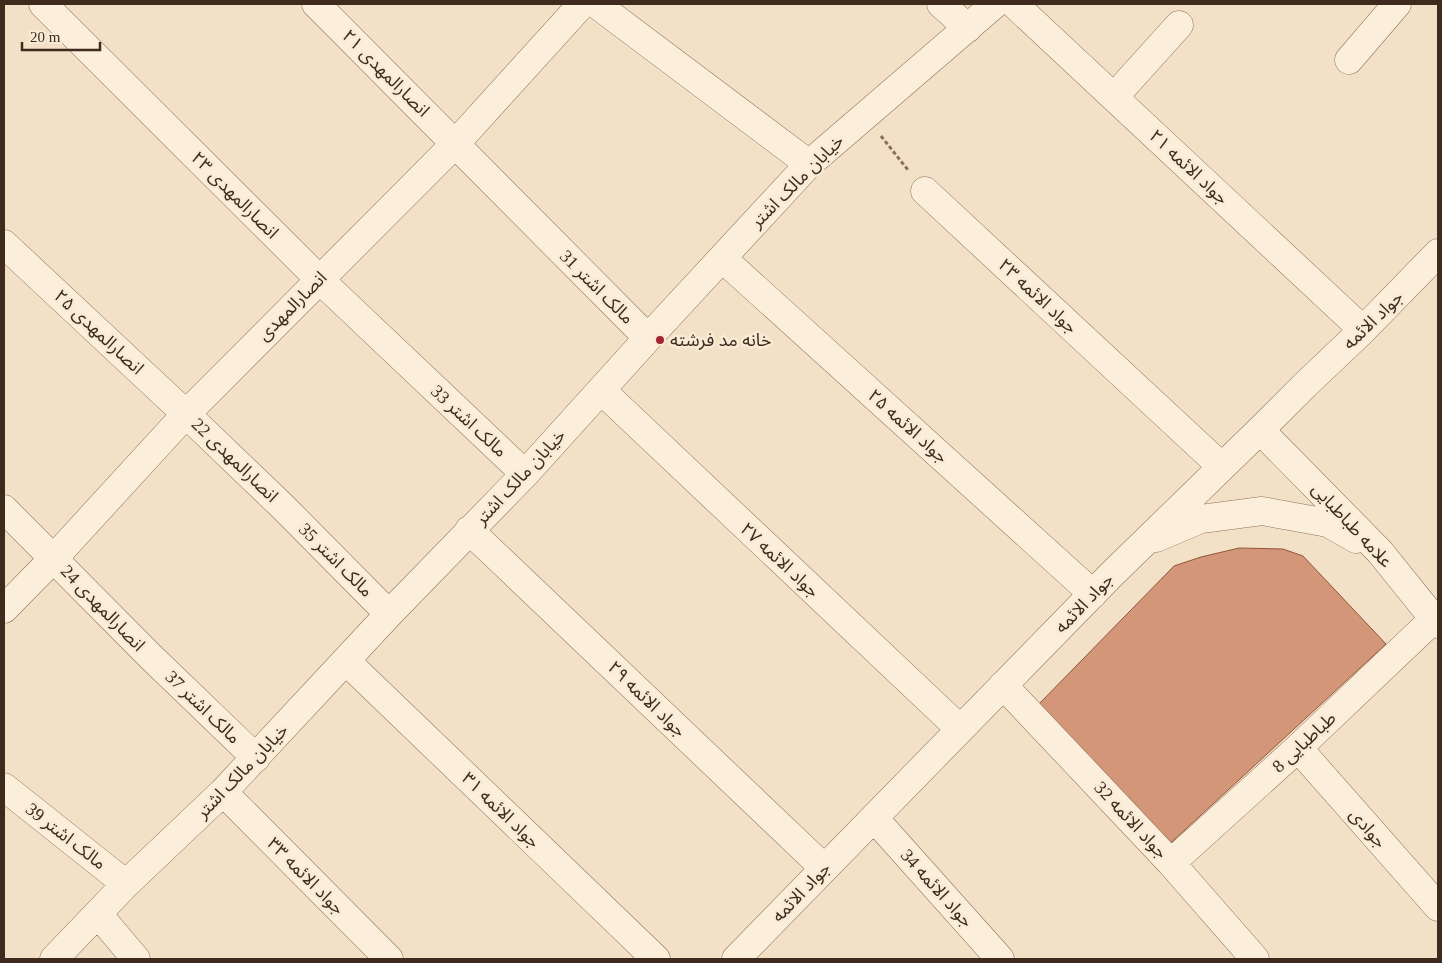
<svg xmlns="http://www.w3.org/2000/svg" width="1442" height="963" viewBox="0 0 1442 963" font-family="'Times New Roman','Noto Sans Arabic',serif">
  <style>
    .building { fill: #d39679; stroke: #90573d }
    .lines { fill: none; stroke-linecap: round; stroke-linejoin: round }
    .minor-casing { stroke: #8f7159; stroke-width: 29 }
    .path { stroke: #8f7159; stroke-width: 3; stroke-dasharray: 4 2.5; stroke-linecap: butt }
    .minor { stroke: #fbeeda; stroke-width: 28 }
    .poi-dot { fill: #a32531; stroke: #f8ebd6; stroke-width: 2 }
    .labels { text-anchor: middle; stroke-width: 5; stroke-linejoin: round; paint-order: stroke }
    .street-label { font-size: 18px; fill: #3e2b1e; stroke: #f8ebd6 }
    .poi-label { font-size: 18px; fill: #3e2b1e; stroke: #f8ebd6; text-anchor: start }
  </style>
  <rect width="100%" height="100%" fill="#f2e1c6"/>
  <!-- building -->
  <path class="building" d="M 1239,548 L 1283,549 L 1303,556 L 1386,644 L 1161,852 L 1036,707 L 1174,566 L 1201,557 Z"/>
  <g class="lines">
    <defs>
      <path id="minor" d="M 43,4 L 319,279 L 525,474
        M 316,4 L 648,338
        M 596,4 L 809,164
        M 941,4 L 968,28
        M 1014,4 L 1363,330
        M 1349,60 L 1397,4
        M 1114,97 L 1179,25
        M 925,191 L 1222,467
        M 4,244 L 186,414 L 283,507 L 389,614
        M 722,258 L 1093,594
        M 601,390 L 960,729
        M 1260,430 L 1380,552 L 1438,624
        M 4,509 L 151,657 L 256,758
        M 469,530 L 824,868
        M 1156,538 L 1201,519 L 1262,511 L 1328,523 L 1356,539
        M 4,609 L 54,558 L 186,414 L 456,143 L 582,4
        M 346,661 L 656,959
        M 1003,685 L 1171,863 L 1255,959
        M 1298,748 L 1438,907
        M 4,787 L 126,884
        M 223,792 L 389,959
        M 874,818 L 1000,959
        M 1171,863 L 1298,748 L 1438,615
        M 98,914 L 136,959
        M 54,959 L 126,884 L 223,792 L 389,614 L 525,474 L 648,338 L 809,164 L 995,4
        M 736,959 L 1111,575 L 1260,430 L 1305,385 L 1363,330 L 1438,253"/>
    </defs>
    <!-- minor casing -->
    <use href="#minor" class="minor-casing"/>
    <!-- path -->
    <path class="path" d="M 881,136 L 908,170"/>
    <!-- minor -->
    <use href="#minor" class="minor"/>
  </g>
  <!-- markers -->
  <circle class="poi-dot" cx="660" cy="340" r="5"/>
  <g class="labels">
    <!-- street labels -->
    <g class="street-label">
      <text transform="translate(386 73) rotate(45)" y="6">انصارالمهدی ۲۱</text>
      <text transform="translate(1189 167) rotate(43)" y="6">جواد الائمه ۲۱</text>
      <text transform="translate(797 181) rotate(-45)" y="6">خیابان مالک اشتر</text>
      <text transform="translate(235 195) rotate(45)" y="6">انصارالمهدی ۲۳</text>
      <text transform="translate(597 287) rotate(45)" y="6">مالک اشتر 31</text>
      <text transform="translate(1038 296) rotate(43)" y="6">جواد الائمه ۲۳</text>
      <text transform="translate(292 306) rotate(-45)" y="6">انصارالمهدی</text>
      <text transform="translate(1373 320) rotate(-44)" y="6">جواد الائمه</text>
      <text transform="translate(99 332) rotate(43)" y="6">انصارالمهدی ۲۵</text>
      <text transform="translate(469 421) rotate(43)" y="6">مالک اشتر 33</text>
      <text transform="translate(908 426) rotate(42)" y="6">جواد الائمه ۲۵</text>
      <text transform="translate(235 460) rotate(44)" y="6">انصارالمهدی 22</text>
      <text transform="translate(520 477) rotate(-47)" y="6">خیابان مالک اشتر</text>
      <text transform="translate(1352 525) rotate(47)" y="6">علامه طباطبایی</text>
      <text transform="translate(336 560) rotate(45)" y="6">مالک اشتر 35</text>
      <text transform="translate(780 560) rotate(43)" y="6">جواد الائمه ۲۷</text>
      <text transform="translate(1084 603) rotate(-46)" y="6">جواد الائمه</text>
      <text transform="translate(103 608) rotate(46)" y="6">انصارالمهدی 24</text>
      <text transform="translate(647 699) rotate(44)" y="6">جواد الائمه ۲۹</text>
      <text transform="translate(203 707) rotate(44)" y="6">مالک اشتر 37</text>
      <text transform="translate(1304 742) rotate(-43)" y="6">طباطبایی 8</text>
      <text transform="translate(242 771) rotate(-46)" y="6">خیابان مالک اشتر</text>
      <text transform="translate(501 810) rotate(44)" y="6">جواد الائمه ۳۱</text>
      <text transform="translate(1131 820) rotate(47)" y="6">جواد الائمه 32</text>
      <text transform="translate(1368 828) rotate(49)" y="6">جوادی</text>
      <text transform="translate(66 836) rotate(38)" y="6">مالک اشتر 39</text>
      <text transform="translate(306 876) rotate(45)" y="6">جواد الائمه ۳۳</text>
      <text transform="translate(937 888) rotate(48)" y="6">جواد الائمه 34</text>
      <text transform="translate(801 892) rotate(-46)" y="6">جواد الائمه</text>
    </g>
    <!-- poi labels -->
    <g class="poi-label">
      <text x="670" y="346">خانه مد فرشته</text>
    </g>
  </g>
  <!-- border -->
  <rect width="1442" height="963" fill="none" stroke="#3e2b1e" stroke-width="10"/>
  <!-- scale -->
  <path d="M22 42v8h78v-8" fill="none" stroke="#3e2b1e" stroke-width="2.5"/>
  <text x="30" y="42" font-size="15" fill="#3e2b1e" stroke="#f8ebd6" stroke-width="4" paint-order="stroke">20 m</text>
</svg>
